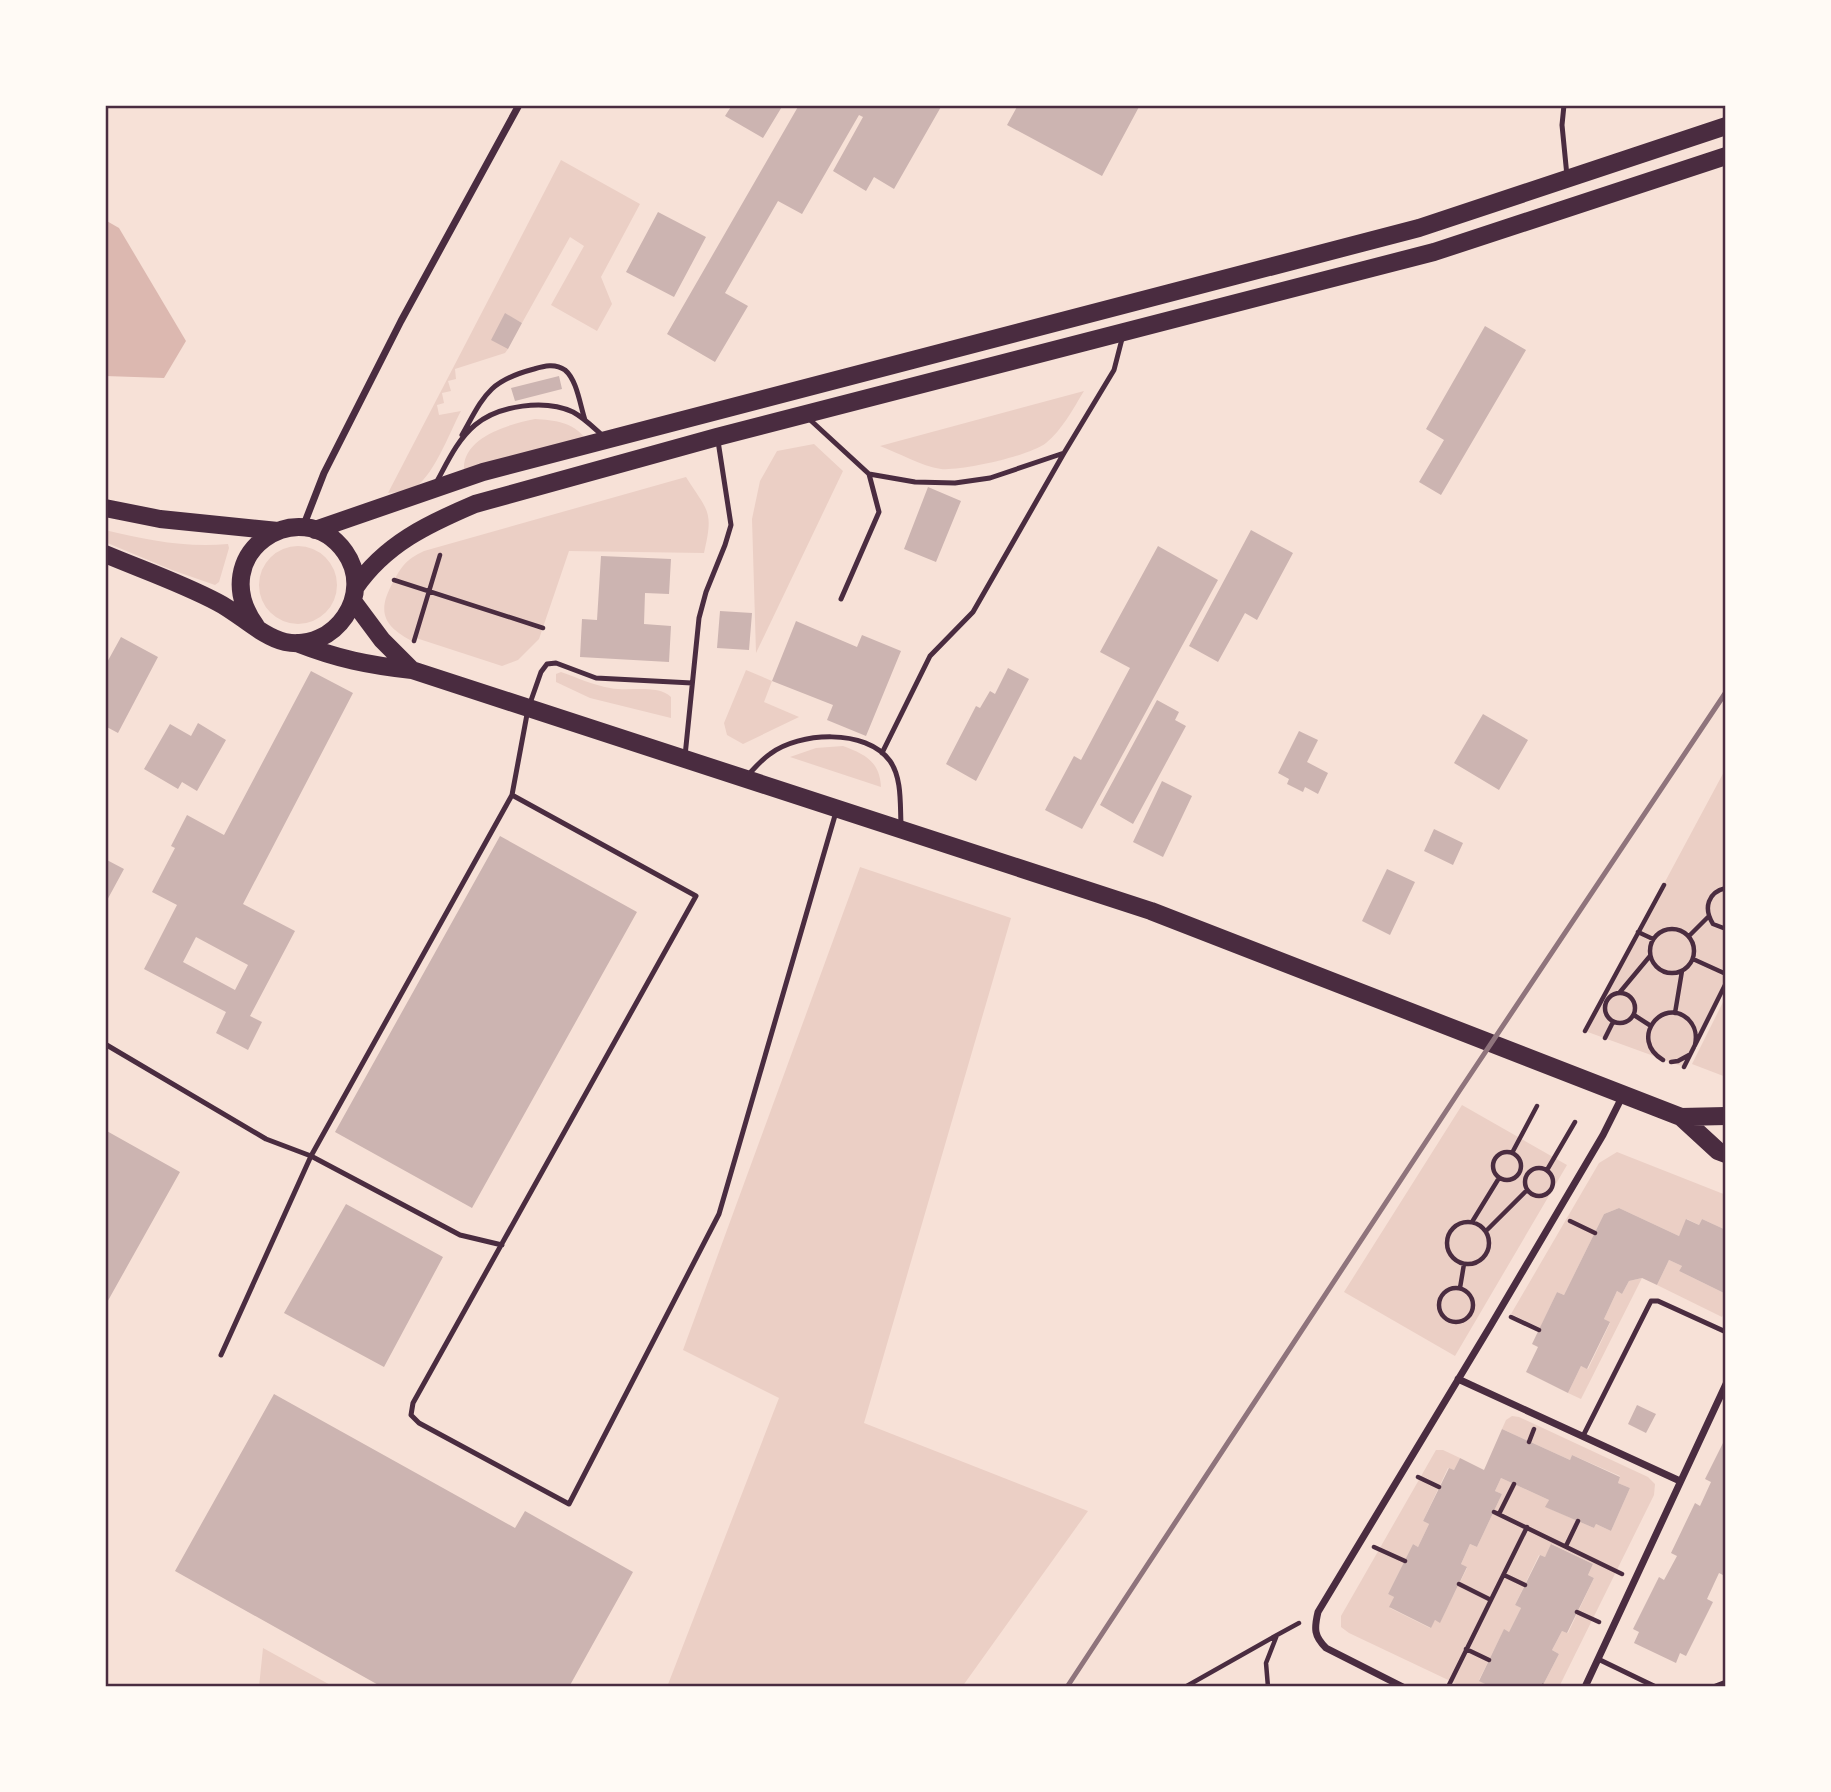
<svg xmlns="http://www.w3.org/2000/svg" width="1831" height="1792" viewBox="0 0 1831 1792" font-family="Roboto,sans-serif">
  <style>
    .green { fill: #ebcfc5 }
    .water { fill: #dcb8b0 }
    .building { fill: #ccb4b1; fill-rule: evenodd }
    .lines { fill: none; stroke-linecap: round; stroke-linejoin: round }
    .path { stroke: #4a2c40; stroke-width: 4.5 }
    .service { stroke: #4a2c40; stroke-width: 5 }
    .minor { stroke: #4a2c40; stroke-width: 7 }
    .primary { stroke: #4a2c40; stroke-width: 18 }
    .rail { stroke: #8f747c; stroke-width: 5 }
    .neatline { fill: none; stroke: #4a2c40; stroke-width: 2.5 }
  </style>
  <rect width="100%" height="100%" fill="#f7e1d7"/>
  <!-- green -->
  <path class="green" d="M 561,160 L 640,204 L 601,277 L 612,304 L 597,331 L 551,305 L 584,246 L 570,237 L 522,323 L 506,314 L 508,349 L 505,353 L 455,369 L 456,379 L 448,381 L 451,391 L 442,393 L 444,403 L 437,405 L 439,415 L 461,411 C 450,431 432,482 410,490 C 404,492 395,492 388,493 Z
    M 1084,391 C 1073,409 1062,430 1046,443 C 1029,456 962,471 941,469 C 921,466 899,453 880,446 Z
    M 535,419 C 554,420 573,422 585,438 L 464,470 C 462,437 510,424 535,419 Z
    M 814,444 L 843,471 L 756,653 L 752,519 L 760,481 L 777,451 Z
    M 686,477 C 708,512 714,510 704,553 L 569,551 L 539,639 L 518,660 L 502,666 L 416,638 L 414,642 C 387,628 376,615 391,586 C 401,567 405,560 424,551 Z
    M 105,530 C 146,540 186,548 228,544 L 229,548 L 219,582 L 215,585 L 172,570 L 105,542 Z
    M259 585a39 39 0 1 1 78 0a39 39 0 1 1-78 0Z
    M 746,670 L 772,681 L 764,702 L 799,717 L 743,744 L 727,735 L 724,723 Z
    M 561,672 C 578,678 593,685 610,688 C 629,692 657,684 671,697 L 671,718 L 590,698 L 556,682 L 556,674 Z
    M 843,746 C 865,754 880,762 881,787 L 790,757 L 816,748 Z
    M 1726,768 L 1726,983 L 1684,1067 L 1585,1031 Z
    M 860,867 L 1011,918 L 864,1423 L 1088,1511 L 962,1687 L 667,1687 L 779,1398 L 683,1350 Z
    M 1726,996 L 1726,1077 L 1692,1064 Z
    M 1462,1105 L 1567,1165 L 1455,1356 L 1344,1292 Z
    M 1617,1152 L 1726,1195 L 1726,1230 L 1702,1219 L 1699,1225 L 1687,1219 L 1679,1236 L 1619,1208 L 1604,1214 L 1564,1295 L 1557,1292 L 1540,1328 L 1511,1314 L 1599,1163 Z
    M 1669,1260 L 1682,1266 L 1679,1271 L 1726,1294 L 1726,1309 L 1722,1317 L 1657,1285 Z
    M 1642,1278 L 1581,1399 L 1568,1393 L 1581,1366 L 1588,1369 L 1610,1323 L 1604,1319 L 1617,1291 L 1622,1294 L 1629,1281 Z
    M 1512,1416 L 1519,1417 L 1648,1477 L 1655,1484 L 1654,1495 L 1559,1687 L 1542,1687 L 1559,1654 L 1552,1650 L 1562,1631 L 1568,1633 L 1594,1578 L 1588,1575 L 1593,1564 L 1552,1544 L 1545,1557 L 1539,1555 L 1515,1605 L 1521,1608 L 1509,1632 L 1504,1630 L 1479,1680 L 1485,1684 L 1483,1687 L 1463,1687 L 1349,1633 L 1341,1627 L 1341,1616 L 1436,1450 L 1443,1450 L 1460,1458 L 1454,1470 L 1448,1468 L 1423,1521 L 1429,1524 L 1418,1547 L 1413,1544 L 1388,1594 L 1394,1597 L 1390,1608 L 1430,1628 L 1435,1620 L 1440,1622 L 1467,1568 L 1461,1564 L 1470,1544 L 1477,1547 L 1502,1494 L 1495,1491 L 1501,1478 L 1549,1500 L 1546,1507 L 1594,1528 L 1596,1524 L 1611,1531 L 1630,1488 L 1618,1483 L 1620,1476 L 1572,1455 L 1570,1460 L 1502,1429 L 1506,1420 Z
    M 263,1648 L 334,1687 L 259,1687 Z"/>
  <!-- water -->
  <path class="water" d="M 105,220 L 119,228 L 186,341 L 164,378 L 105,376 Z"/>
  <!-- building -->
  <path class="building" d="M 732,105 L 783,105 L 763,138 L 725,116 Z
    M 799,105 L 942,105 L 894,189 L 874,177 L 866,191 L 833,171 L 863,117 L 859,115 L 802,214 L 778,201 L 725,293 L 748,306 L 715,362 L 667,334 Z
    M 1018,105 L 1140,105 L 1102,176 L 1007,125 Z
    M 658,212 L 706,237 L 674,297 L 626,272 Z
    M 505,313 L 522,323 L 508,349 L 491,340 Z
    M 1485,326 L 1526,350 L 1441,495 L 1419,482 L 1444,440 L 1426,429 Z
    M 559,376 L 562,389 L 515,401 L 511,388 Z
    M 928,487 L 961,501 L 936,562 L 904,549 Z
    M 1251,530 L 1293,553 L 1257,620 L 1245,613 L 1218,662 L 1189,646 Z
    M 1158,546 L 1218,580 L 1082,829 L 1045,810 L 1074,756 L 1081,760 L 1130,668 L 1100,652 Z
    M 601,556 L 671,559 L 669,594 L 645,593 L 644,624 L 671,626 L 669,662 L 580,657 L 582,619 L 597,620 Z
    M 720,611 L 752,613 L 749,650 L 717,648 Z
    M 796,621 L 857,647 L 862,635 L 901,651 L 866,736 L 827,720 L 833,705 L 772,681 Z
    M 121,637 L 158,657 L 118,733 L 105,726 L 105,666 Z
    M 1008,668 L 1029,679 L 976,781 L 946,764 L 976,706 L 980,708 L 990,691 L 995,694 Z
    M 311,671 L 353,693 L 243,904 L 295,931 L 250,1016 L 262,1022 L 248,1050 L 216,1033 L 226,1012 L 144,969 L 177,905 L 152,892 L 175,848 L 171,846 L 187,815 L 224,835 ZM 196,937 L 248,965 L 235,990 L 183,962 Z
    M 1157,700 L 1179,712 L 1175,720 L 1186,726 L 1133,824 L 1100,805 Z
    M 1483,714 L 1528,740 L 1499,790 L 1454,763 Z
    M 198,723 L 226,740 L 197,791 L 182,782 L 178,789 L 144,769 L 170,724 L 191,736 Z
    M 1299,731 L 1318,740 L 1307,762 L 1328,773 L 1318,794 L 1305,787 L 1303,792 L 1287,784 L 1289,779 L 1278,773 Z
    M 1162,781 L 1192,796 L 1163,857 L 1133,842 Z
    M 1434,829 L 1463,843 L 1453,865 L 1424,851 Z
    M 500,836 L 637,912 L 472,1208 L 335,1132 Z
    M 105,859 L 124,869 L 105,904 Z
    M 1387,869 L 1415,882 L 1390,935 L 1362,921 Z
    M 105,1130 L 180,1172 L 105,1306 Z
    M 346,1204 L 443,1257 L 384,1367 L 284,1313 Z
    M 1619,1208 L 1679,1236 L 1686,1219 L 1699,1225 L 1702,1219 L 1726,1230 L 1726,1294 L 1679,1271 L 1682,1266 L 1669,1260 L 1657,1285 L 1642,1278 L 1629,1281 L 1622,1294 L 1617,1291 L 1604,1319 L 1610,1322 L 1587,1369 L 1581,1366 L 1568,1393 L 1526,1372 L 1538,1347 L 1532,1344 L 1557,1292 L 1564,1295 L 1604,1214 Z
    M 274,1394 L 515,1528 L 525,1511 L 633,1572 L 569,1687 L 382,1687 L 175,1571 Z
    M 1637,1405 L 1656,1414 L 1646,1433 L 1628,1424 Z
    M 1502,1429 L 1570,1460 L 1572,1455 L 1620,1477 L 1618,1483 L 1630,1488 L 1611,1531 L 1596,1524 L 1594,1528 L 1545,1507 L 1549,1500 L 1501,1478 L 1495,1491 L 1502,1494 L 1477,1547 L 1470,1544 L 1461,1564 L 1467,1567 L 1440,1623 L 1435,1620 L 1431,1628 L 1389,1607 L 1394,1597 L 1388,1594 L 1413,1544 L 1418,1547 L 1429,1524 L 1423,1521 L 1449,1468 L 1454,1470 L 1460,1458 L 1484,1470 Z
    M 1726,1437 L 1726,1574 L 1725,1576 L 1719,1573 L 1707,1599 L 1713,1602 L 1686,1656 L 1680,1653 L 1676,1663 L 1634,1643 L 1639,1632 L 1633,1629 L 1659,1577 L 1664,1580 L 1677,1556 L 1671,1553 L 1695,1503 L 1700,1506 L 1711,1482 L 1705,1479 Z
    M 1551,1544 L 1593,1564 L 1588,1575 L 1594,1578 L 1567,1633 L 1562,1631 L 1552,1650 L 1559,1654 L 1542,1687 L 1483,1687 L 1485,1684 L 1479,1681 L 1504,1629 L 1509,1632 L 1521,1608 L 1515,1605 L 1540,1555 L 1545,1557 Z"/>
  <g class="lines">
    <!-- path -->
    <path class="path" d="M 394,580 L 543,628
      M 414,641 L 440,555
      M 1726,888 C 1708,892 1703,908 1713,924 L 1726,929
      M1650 951a22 22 0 1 1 44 0a22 22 0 1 1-44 0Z
      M 1638,932 L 1653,939
      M 1689,936 L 1708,917
      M 1693,959 L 1726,974
      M 1620,992 L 1650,956
      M1605 1008a15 15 0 1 1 30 0a15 15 0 1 1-30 0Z
      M 1675,1013 L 1682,971
      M 1634,1015 L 1651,1026
      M 1585,1031 L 1664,885
      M 1605,1038 L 1613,1022
      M 1663,1060 C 1628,1039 1663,996 1688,1019 C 1696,1027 1697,1035 1695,1045
      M 1671,1062 L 1678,1061 L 1689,1055
      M 1684,1067 L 1726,983
      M1493 1166a14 14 0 1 1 28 0a14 14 0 1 1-28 0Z
      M 1512,1153 L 1537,1106
      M1525 1182a14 14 0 1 1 28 0a14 14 0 1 1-28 0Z
      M 1547,1170 L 1575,1122
      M 1570,1221 L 1595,1233
      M1447 1243a21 21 0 1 1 42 0a21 21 0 1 1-42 0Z
      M 1472,1222 L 1499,1178
      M 1486,1231 L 1527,1190
      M1439 1305a17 17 0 1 1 34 0a17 17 0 1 1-34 0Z
      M 1460,1288 L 1464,1264
      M 1511,1317 L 1539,1330
      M 1529,1442 L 1534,1429
      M 1418,1477 L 1439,1487
      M 1494,1512 L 1622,1574
      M 1499,1514 L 1514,1484
      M 1566,1546 L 1578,1521
      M 1374,1547 L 1405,1561
      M 1504,1575 L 1525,1585
      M 1459,1584 L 1491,1600
      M 1577,1612 L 1599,1622
      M 1466,1649 L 1489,1660
      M 1543,1686 L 1545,1687
      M 1185,1687 L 1277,1635
      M 1268,1687 L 1266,1663 L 1277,1635 L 1299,1623
      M 1448,1687 L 1527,1527"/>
    <!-- service -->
    <path class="service" d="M 1564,105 L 1562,125 L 1567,176
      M 807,417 L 869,474 L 915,482 L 955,483 L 990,478 L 1064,453 L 1114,370 L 1123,335
      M 462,435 C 484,396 488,381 534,369 C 544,366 555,363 565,370 C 577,380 580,405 585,420
      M 436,483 C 447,463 457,440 475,425 C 499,405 545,399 573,412 C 584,418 593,427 602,435
      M 841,599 L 879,512 L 869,474
      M 882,753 L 930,656 L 973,612 L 1064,453
      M 685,756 L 699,618 L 706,592 L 725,545 L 731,525 L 718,441
      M 747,776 C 754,769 761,760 770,754 C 799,732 866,728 890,761 C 902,778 900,804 901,824
      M 512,795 L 696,896 L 413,1403 L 411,1415 L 419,1423 L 569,1504 L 719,1214 L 836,812
      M 105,1044 L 266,1139 L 311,1156 L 221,1355
      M 502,1245 L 460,1235 L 311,1156 L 512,795 L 528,709 L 541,672 L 547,664 L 556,663 L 596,678 L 692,683
      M 1583,1436 L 1651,1301 L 1658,1301 L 1726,1332
      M 1598,1659 L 1656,1687
      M 1713,1687 L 1726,1682"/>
    <!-- minor -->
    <path class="minor" d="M 303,527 L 324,473 L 401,321 L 519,105
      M 1458,1379 L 1680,1481
      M 1403,1687 L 1326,1648 C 1314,1636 1314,1629 1318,1612 L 1491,1325 L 1603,1135 L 1623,1095
      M 1585,1687 L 1726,1384"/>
    <!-- primary -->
    <path class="primary" d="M 105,508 L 160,519 L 278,531
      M 315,530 L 483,472 L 1419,228 L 1726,126
      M 105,554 C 143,570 181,583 217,602 C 239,613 262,637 285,642 C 335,652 375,594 345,552 C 301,490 203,554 256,626
      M 355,588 C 385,544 428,524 475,504 L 717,437 L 1434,252 L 1726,156
      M 353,601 L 382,640 L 412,670
      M 297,643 C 338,659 368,665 412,670 L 1151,911 L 1681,1117 L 1718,1151 L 1726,1154
      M 1681,1117 L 1726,1116"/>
    <!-- rail -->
    <path class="rail" d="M 1067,1687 L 1460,1090 L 1726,692"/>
  </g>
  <!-- border -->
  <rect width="1831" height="1792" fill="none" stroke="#fffaf5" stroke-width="214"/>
  <rect x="107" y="107" width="1617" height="1578" class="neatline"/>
</svg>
